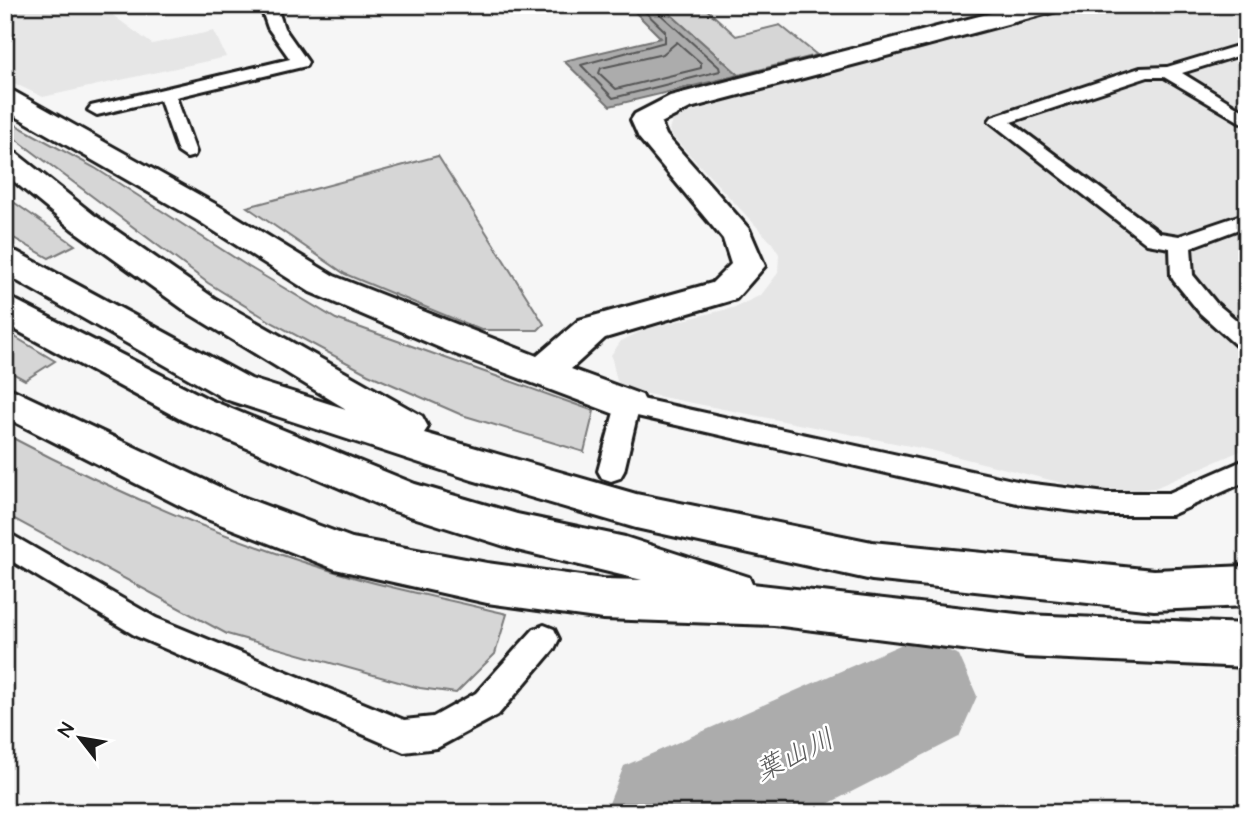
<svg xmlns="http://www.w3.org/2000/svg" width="1252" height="818" viewBox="0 0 1252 818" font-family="'Architects Daughter','Klee One',sans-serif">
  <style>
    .built { fill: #e6e6e6 }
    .green { fill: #d6d6d6; stroke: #797979; stroke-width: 2 }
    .water { fill: #acacac; stroke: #727272; stroke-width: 2 }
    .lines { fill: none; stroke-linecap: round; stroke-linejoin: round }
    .shore { stroke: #565656; stroke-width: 2 }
    .river { fill: #acacac; fill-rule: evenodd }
    .lane-casing { stroke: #1c1c1c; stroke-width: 6 }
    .street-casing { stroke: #1c1c1c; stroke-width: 6 }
    .highway-casing { stroke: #1c1c1c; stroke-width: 6 }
    .lane { fill: #fff; fill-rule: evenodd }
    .street { fill: #fff; fill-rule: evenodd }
    .highway { fill: #fff; fill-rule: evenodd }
    .labels { text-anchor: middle; stroke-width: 5; stroke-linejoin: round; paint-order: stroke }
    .near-water-label { font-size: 28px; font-style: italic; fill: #5d5d5d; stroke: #fff }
  </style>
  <rect width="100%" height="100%" fill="#f6f6f6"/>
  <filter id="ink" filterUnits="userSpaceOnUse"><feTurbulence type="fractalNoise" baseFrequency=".0143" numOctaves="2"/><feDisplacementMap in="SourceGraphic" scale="14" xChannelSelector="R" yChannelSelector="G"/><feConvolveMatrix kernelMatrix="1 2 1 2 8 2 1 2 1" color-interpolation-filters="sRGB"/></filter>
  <g filter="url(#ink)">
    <!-- built -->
    <path class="built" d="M 5,5 L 99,5 L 152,44 L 214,31 L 226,57 L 43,97 L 5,79 Z
      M 1072,5 L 1247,5 L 1247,448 L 1155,488 L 1106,494 L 930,450 L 627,390 L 617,381 L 611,355 L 621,341 L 646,329 L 736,307 L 761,295 L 778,273 L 779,254 L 772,243 L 673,137 L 669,130 L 672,121 L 681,115 L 864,61 Z"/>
    <!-- green -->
    <path class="green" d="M 660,5 L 702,5 L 736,36 L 780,25 L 817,55 L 739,75 Z
      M 5,119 L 95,168 L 249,267 L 336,319 L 594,411 L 584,452 L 462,415 L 368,374 L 273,323 L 208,283 L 5,131 Z
      M 438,156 L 544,324 L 538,330 L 481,330 L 345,274 L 247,207 Z
      M 5,196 L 12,201 L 75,245 L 49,258 L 5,233 Z
      M 5,332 L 5,331 L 55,361 L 25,380 L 5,369 Z
      M 5,434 C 116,493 235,544 356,578 C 406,592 457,601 507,614 L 495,654 L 456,693 L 420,688 L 227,634 L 5,514 Z"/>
    <!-- water -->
    <path class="water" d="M 641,5 L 660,5 L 739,75 L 610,106 L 564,61 L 661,38 L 631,8 Z"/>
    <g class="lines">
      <!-- shore -->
      <path class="shore" d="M 638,5 L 665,31 L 665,42 L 581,65 L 613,98 L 720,71 L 719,67 L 659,13 L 656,5
        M 677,42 L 701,63 L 701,68 L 616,89 L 599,73 L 601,68 L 663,54 Z"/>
      <!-- river -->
      <path class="river" d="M 916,638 L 959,655 L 977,696 L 959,737 L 810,813 L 605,813 L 624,766 Z"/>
      <defs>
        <path id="lane" d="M 127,5 L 149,5 L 139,10 L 129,10 Z
          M 260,5 L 276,5 L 284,28 L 308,62 L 306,66 L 176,97 L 196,152 L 194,156 L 187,158 L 178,152 L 160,100 L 97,115 L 88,110 L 91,106 L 290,59 L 268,28 Z
          M 1247,43 L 1247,53 L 1182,73 L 1247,113 L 1247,126 L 1164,77 L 1148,77 L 1011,122 L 1160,233 L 1179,236 L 1247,213 L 1247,226 L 1191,247 L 1193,275 L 1216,303 L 1247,329 L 1247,350 L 1239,348 L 1200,313 L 1174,281 L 1171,276 L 1170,248 L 1147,244 L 989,121 L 992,117 L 1140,68 L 1167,67 Z
          M 628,396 L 1026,483 L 1106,493 L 1169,493 L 1247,459 L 1247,481 L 1171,515 L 1106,515 L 1026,505 L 637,416 L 624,471 L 620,478 L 611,481 L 602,478 L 598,471 L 616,405 L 619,399 Z
          M 5,531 L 156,618 L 404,720 L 433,717 L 476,693 L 534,629 L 544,625 L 554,629 L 559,639 L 554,649 L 498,715 L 437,748 L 404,752 L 136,636 L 5,557 Z"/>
        <path id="street" d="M 1022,5 L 1063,5 L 1060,10 L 690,108 L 661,123 L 666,135 L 749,229 L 765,266 L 736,299 L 605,338 L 571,369 L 642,395 L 647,405 L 642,415 L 628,419 L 450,352 L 310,292 L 197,220 L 5,110 L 5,90 L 15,92 L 219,206 L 334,276 L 537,356 L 579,320 L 712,283 L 731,264 L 723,239 L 639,138 L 631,120 L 635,114 L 670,96 Z"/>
        <path id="highway" d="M 5,150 L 16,153 L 94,215 L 214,298 L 422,416 L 428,427 L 424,433 L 636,494 L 872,542 L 1154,570 L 1247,566 L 1247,606 L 1154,610 L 872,580 L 636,528 L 472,480 L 225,399 L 5,274 L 5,249 L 17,252 L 251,379 L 346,409 L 190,314 L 72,229 L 5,174 Z
          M 5,297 L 17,301 L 210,400 L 415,484 L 517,514 L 625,537 L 749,577 L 752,584 L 1025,615 L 1247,624 L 1247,667 L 1025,657 L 774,625 L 603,619 L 487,603 L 335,569 L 202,517 L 5,417 L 5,386 L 232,493 L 352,538 L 487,563 L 603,579 L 642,580 L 517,550 L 391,510 L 182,420 L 5,324 Z"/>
      </defs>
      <!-- lane casing -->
      <use href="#lane" class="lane-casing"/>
      <!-- street casing -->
      <use href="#street" class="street-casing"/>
      <!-- highway casing -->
      <use href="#highway" class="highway-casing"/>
      <!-- lane -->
      <use href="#lane" class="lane"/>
      <!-- street -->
      <use href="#street" class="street"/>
      <!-- highway -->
      <use href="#highway" class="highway"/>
    </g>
  </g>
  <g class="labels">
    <!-- near-water labels -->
    <g class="near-water-label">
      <text transform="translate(794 754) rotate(-26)" y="10">葉山川</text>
    </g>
  </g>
  <!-- margin -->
  <rect width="1252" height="818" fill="none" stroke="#fff" stroke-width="28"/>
  <rect x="14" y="14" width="1224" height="790" fill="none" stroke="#1c1c1c" stroke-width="2.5" filter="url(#ink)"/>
  <!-- north arrow -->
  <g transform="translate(80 738) rotate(301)" stroke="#ffffff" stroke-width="5" paint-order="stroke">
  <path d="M0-5L12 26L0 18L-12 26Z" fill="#1c1c1c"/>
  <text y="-10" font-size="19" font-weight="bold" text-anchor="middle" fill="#1c1c1c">N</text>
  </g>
</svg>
